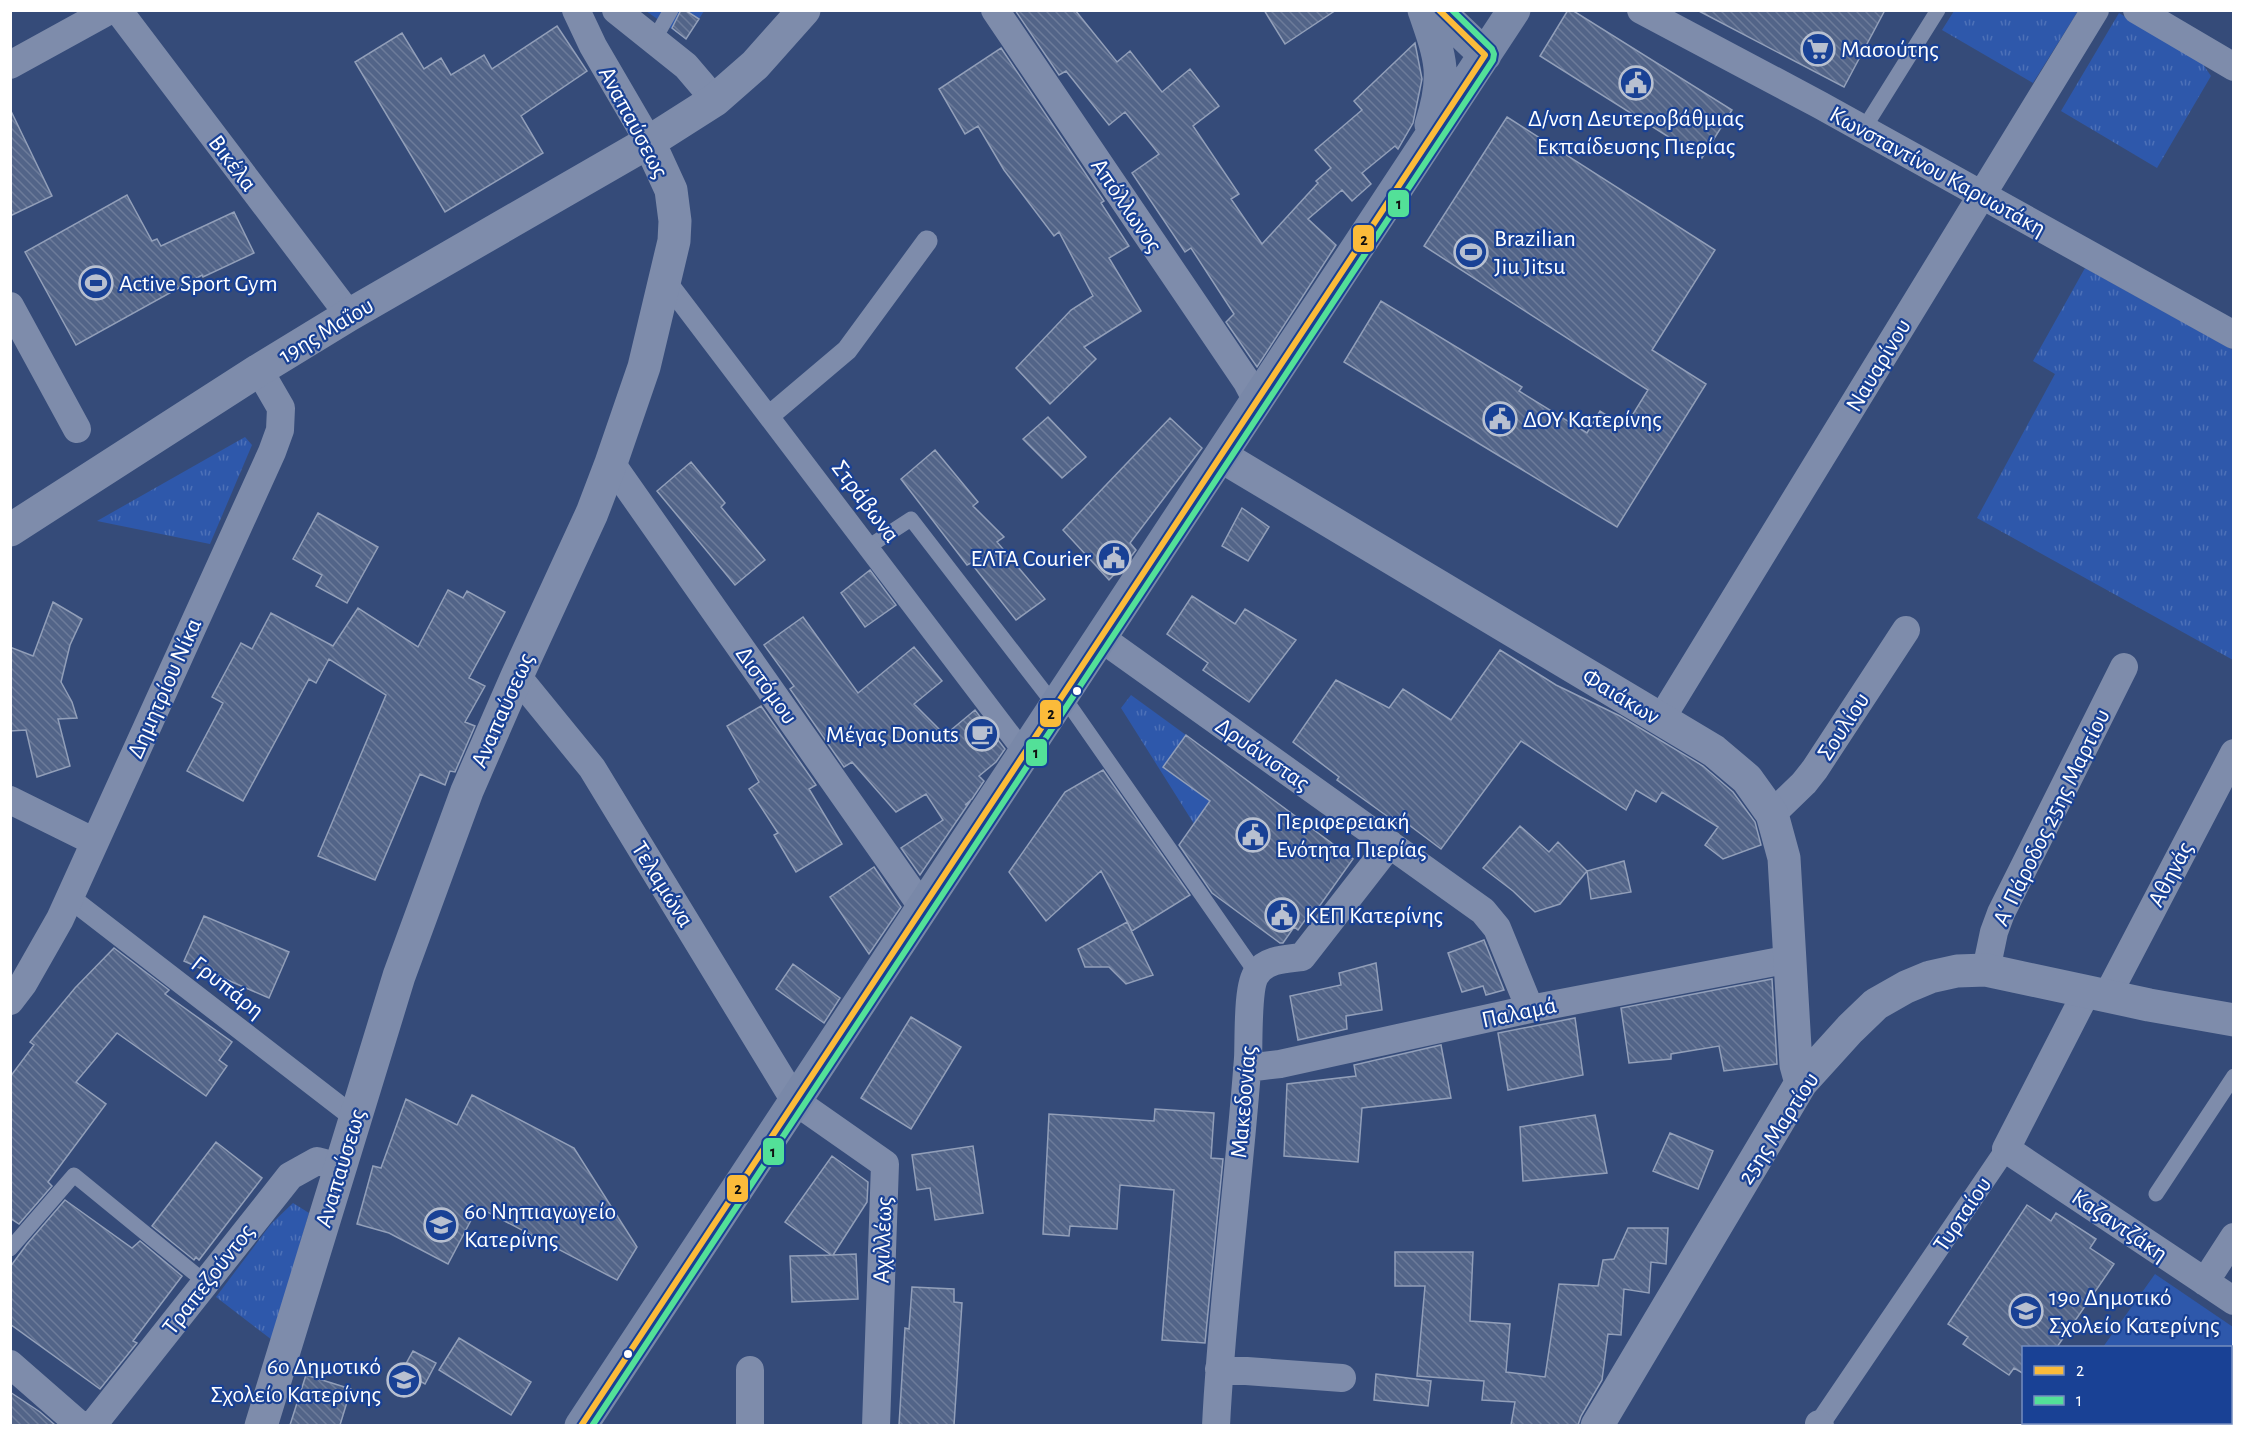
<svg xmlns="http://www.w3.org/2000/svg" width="2244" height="1436" viewBox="0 0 2244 1436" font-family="'Alegreya Sans',sans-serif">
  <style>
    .grass { fill: url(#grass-tufts) }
    .cemetery { fill: url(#cemetery-stones) }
    .park { fill: #2e58ab }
    .building { fill: url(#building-back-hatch); stroke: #929fb9; stroke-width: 1.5 }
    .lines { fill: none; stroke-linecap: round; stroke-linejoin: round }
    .service { stroke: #7e8cab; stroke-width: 15 }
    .pedestrian { stroke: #7e8cab; stroke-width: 21 }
    .minor { stroke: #7e8cab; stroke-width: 28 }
    .tertiary { stroke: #7e8cab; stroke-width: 33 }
    .secondary { stroke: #7988a8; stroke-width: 33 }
    .bus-1-casing { stroke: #194195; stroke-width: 10 }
    .bus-2-casing { stroke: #194195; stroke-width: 10 }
    .bus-1 { stroke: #fbbb3a; stroke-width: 6 }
    .bus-2 { stroke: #53e098; stroke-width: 6 }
    .bus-dot { fill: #fff; stroke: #194195; stroke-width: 2 }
    .labels { text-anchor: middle; stroke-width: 4.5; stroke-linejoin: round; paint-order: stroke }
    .poi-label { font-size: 24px; fill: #fff; stroke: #194195; text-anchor: start }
    .street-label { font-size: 24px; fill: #fff; stroke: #194195 }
    .line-badge { stroke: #194195; stroke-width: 2 }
    .pale-badge-label { font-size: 16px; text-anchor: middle; font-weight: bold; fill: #111 }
  </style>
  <defs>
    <pattern id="grass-tufts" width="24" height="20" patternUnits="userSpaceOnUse" patternTransform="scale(1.5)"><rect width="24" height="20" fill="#2e58ab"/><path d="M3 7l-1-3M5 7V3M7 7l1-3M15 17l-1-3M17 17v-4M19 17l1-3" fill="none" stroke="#4d71b8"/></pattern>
    <pattern id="cemetery-stones" width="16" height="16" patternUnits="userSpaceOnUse" patternTransform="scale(1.5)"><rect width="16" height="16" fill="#2e58ab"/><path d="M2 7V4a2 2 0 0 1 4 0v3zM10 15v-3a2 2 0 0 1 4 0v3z" fill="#4d71b8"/></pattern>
    <pattern id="building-back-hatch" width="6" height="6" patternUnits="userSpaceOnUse" patternTransform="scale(1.5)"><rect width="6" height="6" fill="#526488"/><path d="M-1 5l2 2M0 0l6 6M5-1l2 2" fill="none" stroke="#6c7b9a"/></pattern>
  </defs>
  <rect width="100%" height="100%" fill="#354b79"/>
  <!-- grass -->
  <path class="grass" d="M 1954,11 L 1954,10 L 2078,11 L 2033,83 L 1942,30 Z
    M 2119,13 L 2200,60 L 2211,76 L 2157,168 L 2061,111 Z
    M 2085,268 L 2233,350 L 2233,660 L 1977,518 L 2055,374 L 2033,361 Z
    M 245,437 L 252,445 L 210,544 L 97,521 Z
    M 1131,695 L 1186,735 L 1163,767 L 1210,801 L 1194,824 L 1121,708 Z
    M 293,1203 L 309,1213 L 272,1340 L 216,1297 L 271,1224 Z"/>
  <!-- cemetery -->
  <path class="cemetery" d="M 646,11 L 704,11 L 686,39 Z"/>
  <!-- park -->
  <path class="park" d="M 2155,1274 L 2233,1327 L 2233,1425 L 2048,1425 L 2050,1422 L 2230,1422 L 2230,1348 L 2103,1347 Z"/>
  <!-- building -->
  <path class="building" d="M 681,10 L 685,10 L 699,19 L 686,39 L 672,28 Z
    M 1015,10 L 1075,10 L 1117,62 L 1130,51 L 1162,92 L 1190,69 L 1219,106 L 1193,126 L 1239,194 L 1231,199 L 1262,244 L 1318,183 L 1316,181 L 1331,168 L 1315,150 L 1362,110 L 1354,101 L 1415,43 L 1422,79 L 1413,123 L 1398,149 L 1395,146 L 1362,173 L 1371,184 L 1352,201 L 1342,190 L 1308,219 L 1336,245 L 1257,367 L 1226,322 L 1234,314 L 1191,248 L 1185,252 L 1132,173 L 1159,154 L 1125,112 L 1109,125 L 1066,71 L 1059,75 Z
    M 1264,10 L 1336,10 L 1285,44 Z
    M 1568,10 L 1572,10 L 1732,110 L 1702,158 L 1540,56 Z
    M 1697,10 L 1885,10 L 1844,87 Z
    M 557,26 L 587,71 L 521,116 L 543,153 L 445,212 L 355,62 L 402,33 L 424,69 L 441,58 L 451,75 L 484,55 L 492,69 Z
    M 1001,48 L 1104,201 L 1101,203 L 1129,246 L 1109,258 L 1141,311 L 1084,347 L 1096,359 L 1050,404 L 1016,368 L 1071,310 L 1093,296 L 1059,232 L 1054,236 L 1004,170 L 978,126 L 965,134 L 939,89 Z
    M 10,109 L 52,196 L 10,216 Z
    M 1507,117 L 1715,250 L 1652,350 L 1706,384 L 1617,527 L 1344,362 L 1381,301 L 1522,387 L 1519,391 L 1587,433 L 1600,411 L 1625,427 L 1648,390 L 1424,246 Z
    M 127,195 L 152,241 L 157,239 L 161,246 L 234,212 L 254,253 L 203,277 L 202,275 L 76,345 L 25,252 Z
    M 1048,417 L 1086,457 L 1062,478 L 1023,439 Z
    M 1170,418 L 1202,448 L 1130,543 L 1136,550 L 1130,558 L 1109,580 L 1063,530 Z
    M 935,450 L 978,502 L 973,506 L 1004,537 L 997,542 L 1045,599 L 1016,620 L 971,563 L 967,565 L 901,479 Z
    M 691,462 L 725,503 L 721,507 L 765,560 L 735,585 L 657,491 Z
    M 1242,508 L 1269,527 L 1248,561 L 1222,546 Z
    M 318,513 L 378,547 L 347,603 L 316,586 L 322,575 L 293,559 Z
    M 870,570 L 896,605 L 865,627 L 841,593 Z
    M 448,590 L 463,598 L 467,591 L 505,612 L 469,678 L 485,686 L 465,722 L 475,726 L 455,772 L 450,771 L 445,785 L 420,774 L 375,880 L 318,856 L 386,695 L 329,659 L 316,683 L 309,679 L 243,801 L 187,771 L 223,703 L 212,697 L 241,643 L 252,649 L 271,613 L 333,646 L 358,608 L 418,647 Z
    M 1192,596 L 1235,624 L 1245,609 L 1296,640 L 1249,702 L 1203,670 L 1208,663 L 1167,634 Z
    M 53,602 L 82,619 L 70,645 L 61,682 L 72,702 L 77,718 L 58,719 L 70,766 L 37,777 L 26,730 L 10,731 L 10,647 L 33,656 Z
    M 803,617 L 858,693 L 914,647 L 942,681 L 914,704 L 945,735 L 975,710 L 1005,749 L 996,762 L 979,776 L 984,781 L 972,799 L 965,805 L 969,803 L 920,875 L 901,848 L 943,820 L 926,794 L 896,812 L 852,762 L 844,767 L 790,689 L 794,686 L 764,645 Z
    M 1500,650 L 1556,685 L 1620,716 L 1703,766 L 1733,792 L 1755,822 L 1761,845 L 1723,859 L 1705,845 L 1718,827 L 1662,792 L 1656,802 L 1636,790 L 1626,810 L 1521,741 L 1441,849 L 1401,819 L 1398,824 L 1337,780 L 1339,777 L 1293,742 L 1336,680 L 1389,708 L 1403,689 L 1451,720 Z
    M 761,706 L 816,785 L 809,789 L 842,844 L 796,872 L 774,835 L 778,833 L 749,789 L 759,782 L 727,726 Z
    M 1186,735 L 1353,859 L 1311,918 L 1308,916 L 1298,930 L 1294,927 L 1283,943 L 1280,943 L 1212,893 L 1179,845 L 1210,801 L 1163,767 Z
    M 1103,770 L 1190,895 L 1132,931 L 1101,871 L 1046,921 L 1009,872 L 1065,792 Z
    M 1520,826 L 1549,852 L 1558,842 L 1587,871 L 1560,904 L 1535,912 L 1513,891 L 1483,868 Z
    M 1624,861 L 1631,892 L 1591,899 L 1587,871 Z
    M 874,867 L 901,907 L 869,954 L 830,897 Z
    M 204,916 L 289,952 L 269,998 L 184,961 Z
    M 1127,922 L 1153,975 L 1126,984 L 1109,967 L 1085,967 L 1078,949 Z
    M 1484,940 L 1504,990 L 1486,995 L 1483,986 L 1462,992 L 1448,953 Z
    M 114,948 L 169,990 L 165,994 L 232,1042 L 219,1060 L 227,1066 L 206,1096 L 117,1033 L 76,1082 L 106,1104 L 48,1182 L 52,1186 L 19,1224 L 10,1218 L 10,1077 L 34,1045 L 30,1042 L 75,988 Z
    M 1376,963 L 1382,1010 L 1346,1016 L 1347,1029 L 1298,1040 L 1290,996 L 1341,985 L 1339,973 Z
    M 793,964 L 840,998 L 824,1023 L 776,989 Z
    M 1772,979 L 1777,1064 L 1724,1071 L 1719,1046 L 1671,1054 L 1671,1059 L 1629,1063 L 1621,1008 Z
    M 911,1017 L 961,1047 L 911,1129 L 861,1098 Z
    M 1575,1018 L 1583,1075 L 1508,1090 L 1498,1033 Z
    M 1441,1045 L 1451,1098 L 1362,1108 L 1358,1162 L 1284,1156 L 1287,1084 L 1356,1076 L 1354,1065 Z
    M 472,1095 L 574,1148 L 637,1247 L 617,1280 L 478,1207 L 448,1264 L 389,1233 L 357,1224 L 373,1166 L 381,1168 L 406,1099 L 457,1125 Z
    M 1155,1109 L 1214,1113 L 1211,1158 L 1223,1159 L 1205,1343 L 1162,1340 L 1174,1190 L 1120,1185 L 1117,1229 L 1070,1226 L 1069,1236 L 1043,1234 L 1049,1114 L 1154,1121 Z
    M 1595,1115 L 1607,1173 L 1523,1181 L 1520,1127 Z
    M 1670,1133 L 1713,1151 L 1698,1189 L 1653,1171 Z
    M 216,1142 L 262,1178 L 199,1260 L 196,1257 L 194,1260 L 152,1226 Z
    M 973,1146 L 983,1213 L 935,1220 L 930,1188 L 917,1190 L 912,1155 Z
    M 832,1156 L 868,1182 L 867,1202 L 833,1255 L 856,1254 L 858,1299 L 792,1302 L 790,1256 L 831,1255 L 785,1222 Z
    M 65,1200 L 132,1248 L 140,1241 L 182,1276 L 133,1341 L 137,1343 L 100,1389 L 10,1324 L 10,1267 L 27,1244 Z
    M 2027,1205 L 2051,1221 L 2056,1213 L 2096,1239 L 2090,1248 L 2114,1264 L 2057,1347 L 2024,1347 L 2024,1374 L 2014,1368 L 2009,1375 L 1963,1344 L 1968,1337 L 1948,1324 Z
    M 1628,1228 L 1668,1228 L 1666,1264 L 1651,1262 L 1649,1293 L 1624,1289 L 1621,1335 L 1608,1334 L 1602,1380 L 1581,1416 L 1578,1425 L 1511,1425 L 1515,1402 L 1482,1400 L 1484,1381 L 1417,1376 L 1425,1286 L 1395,1286 L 1395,1252 L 1473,1252 L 1470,1321 L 1510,1324 L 1506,1372 L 1545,1377 L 1559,1284 L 1598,1286 L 1603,1260 L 1614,1259 Z
    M 912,1287 L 954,1289 L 954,1302 L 962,1303 L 954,1425 L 899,1425 L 905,1328 L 909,1329 Z
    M 459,1338 L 531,1382 L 511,1415 L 439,1370 Z
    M 413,1351 L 436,1363 L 425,1384 L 402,1371 Z
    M 1376,1374 L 1431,1381 L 1428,1406 L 1374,1400 Z
    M 306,1375 L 351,1389 L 340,1425 L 290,1425 Z
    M 10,1392 L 40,1412 L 55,1425 L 10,1425 Z"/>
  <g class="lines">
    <!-- service -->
    <path class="service" d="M 654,40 L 671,10
      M 1863,130 L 1938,10
      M 868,547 L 911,519 L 1056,707
      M 1063,696 L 1256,973
      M 2156,1194 L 2234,1076
      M 10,1249 L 74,1175 L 205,1282"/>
    <!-- pedestrian -->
    <path class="pedestrian" d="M 665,280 L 1025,754
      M 769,416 L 847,350 L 927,241
      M 70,898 L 355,1118
      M 1818,1426 L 2006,1149"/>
    <!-- minor -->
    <path class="minor" d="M 118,10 L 349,315
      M 576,10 L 593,46 L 649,142
      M 616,10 L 686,66 L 715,100
      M 995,10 L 1247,382 L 1257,401
      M 1641,10 L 1820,105 L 2234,335
      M 2137,10 L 2234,67
      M 10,65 L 110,10
      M 10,306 L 77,429
      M 611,463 L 923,908
      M 1101,638 L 1483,911 L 1497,928 L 1530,1009
      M 517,676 L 592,768 L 795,1101 L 885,1164 L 876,1426
      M 1661,719 L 2095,10
      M 10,800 L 95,842
      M 1772,814 L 1804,783 L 1815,769 L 1906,630
      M 1986,970 L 1994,932 L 2001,913 L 2124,667
      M 2087,991 L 2006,1149 L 2234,1301
      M 2107,996 L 2234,753
      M 10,1001 L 23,984 L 60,919 L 272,452 L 280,430 L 281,408 L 259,370
      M 1247,1068 L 1280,1064 L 1530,1009 L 1791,959
      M 2205,1282 L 2234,1237
      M 10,1364 L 81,1426
      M 1219,1369 L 1342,1378
      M 1819,1424 L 1820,1426
      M 92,1426 L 290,1176 L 317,1161 L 340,1167
      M 750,1426 L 750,1370
      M 1216,1426 C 1222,1303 1239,1181 1248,1058 C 1249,1040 1247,985 1257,973 C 1267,959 1286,959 1302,957 L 1390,844"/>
    <!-- tertiary -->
    <path class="tertiary" d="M 1221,456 L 1714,751 L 1747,779 L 1772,814 L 1784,858 L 1796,1065 L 1801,1083
      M 10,530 L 259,370 L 349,315 L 649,142 L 715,100 L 755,65 L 804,10
      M 261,1426 L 399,976 L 467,791 L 517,676 L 592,513 L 611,463 L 644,367 L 674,241 L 675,221 L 671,190 L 649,142
      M 1597,1426 L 1801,1083 L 1850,1029 L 1876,1004 L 1906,987 L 1930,977 L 1957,971 L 1986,970 L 2149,1005 L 2234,1020"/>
    <!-- secondary -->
    <path class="secondary" d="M 1424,10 C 1441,59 1447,75 1431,125
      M 1438,10 L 1485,55
      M 581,1426 L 1514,10"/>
    <defs>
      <path id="bus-1" d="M 581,1426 L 1485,55 L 1439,10"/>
      <path id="bus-2" d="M 592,1426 L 1493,60 L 1494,54 L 1492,49 L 1452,10"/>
    </defs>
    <!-- bus-1 casing -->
    <use href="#bus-1" class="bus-1-casing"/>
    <!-- bus-2 casing -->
    <use href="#bus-2" class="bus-2-casing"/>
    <!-- bus-1 -->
    <use href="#bus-1" class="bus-1"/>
    <!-- bus-2 -->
    <use href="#bus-2" class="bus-2"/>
  </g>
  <!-- icons -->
  <defs>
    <symbol id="supermarket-ring" viewBox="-11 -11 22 22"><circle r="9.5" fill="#194195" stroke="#b8c0d0" stroke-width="1.5"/><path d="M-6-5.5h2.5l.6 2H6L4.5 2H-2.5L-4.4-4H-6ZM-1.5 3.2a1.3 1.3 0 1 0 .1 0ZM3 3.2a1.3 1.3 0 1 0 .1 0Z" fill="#b8c0d0"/></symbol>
    <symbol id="civic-ring" viewBox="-11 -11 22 22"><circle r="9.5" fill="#194195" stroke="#b8c0d0" stroke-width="1.5"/><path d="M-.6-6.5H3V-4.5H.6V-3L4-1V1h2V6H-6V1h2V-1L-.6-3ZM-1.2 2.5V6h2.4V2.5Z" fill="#b8c0d0"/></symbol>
    <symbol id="stadium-ring" viewBox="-11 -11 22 22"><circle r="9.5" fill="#194195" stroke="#b8c0d0" stroke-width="1.5"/><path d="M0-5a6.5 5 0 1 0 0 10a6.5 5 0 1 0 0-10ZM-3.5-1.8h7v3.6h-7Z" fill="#b8c0d0"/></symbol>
    <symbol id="cafe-ring" viewBox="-11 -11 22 22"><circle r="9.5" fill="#194195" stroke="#b8c0d0" stroke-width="1.5"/><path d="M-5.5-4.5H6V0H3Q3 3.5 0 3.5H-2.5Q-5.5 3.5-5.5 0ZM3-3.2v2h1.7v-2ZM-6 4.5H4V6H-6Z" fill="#b8c0d0"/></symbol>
    <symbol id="school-ring" viewBox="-11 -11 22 22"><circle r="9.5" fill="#194195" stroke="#b8c0d0" stroke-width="1.5"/><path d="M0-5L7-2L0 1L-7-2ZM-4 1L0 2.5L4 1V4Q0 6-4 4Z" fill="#b8c0d0"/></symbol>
  </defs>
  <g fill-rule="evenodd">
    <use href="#supermarket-ring" x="1799" y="30" width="38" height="38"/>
    <use href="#civic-ring" x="1617" y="64" width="38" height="38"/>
    <use href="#stadium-ring" x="1452" y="233" width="38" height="38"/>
    <use href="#stadium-ring" x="77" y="264" width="38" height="38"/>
    <use href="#civic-ring" x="1481" y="400" width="38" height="38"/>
    <use href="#civic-ring" x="1095" y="539" width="38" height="38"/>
    <use href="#cafe-ring" x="963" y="715" width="38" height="38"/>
    <use href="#civic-ring" x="1234" y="816" width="38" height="38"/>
    <use href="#civic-ring" x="1263" y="896" width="38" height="38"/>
    <use href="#school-ring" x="422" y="1206" width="38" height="38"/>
    <use href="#school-ring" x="2007" y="1292" width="38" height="38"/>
    <use href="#school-ring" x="385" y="1361" width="38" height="38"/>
  </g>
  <!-- markers -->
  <g class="bus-dot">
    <circle cx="1077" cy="691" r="5"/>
    <circle cx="628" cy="1354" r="5"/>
  </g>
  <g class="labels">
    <!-- poi labels -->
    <g class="poi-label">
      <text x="1841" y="57">Μασούτης</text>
      <text x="1636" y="126" text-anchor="middle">Δ/νση Δευτεροβάθμιας<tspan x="1636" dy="28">Εκπαίδευσης Πιερίας</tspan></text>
      <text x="1494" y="246">Brazilian<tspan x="1494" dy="28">Jiu Jitsu</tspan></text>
      <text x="119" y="291">Active Sport Gym</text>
      <text x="1523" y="427">ΔΟΥ Κατερίνης</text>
      <text x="1091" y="566" text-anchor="end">ΕΛΤΑ Courier</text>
      <text x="959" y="742" text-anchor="end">Μέγας Donuts</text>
      <text x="1276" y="829">Περιφερειακή<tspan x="1276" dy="28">Ενότητα Πιερίας</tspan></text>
      <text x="1305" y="923">ΚΕΠ Κατερίνης</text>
      <text x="464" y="1219">6ο Νηπιαγωγείο<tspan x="464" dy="28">Κατερίνης</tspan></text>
      <text x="2049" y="1305">19ο Δημοτικό<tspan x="2049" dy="28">Σχολείο Κατερίνης</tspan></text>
      <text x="381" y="1374" text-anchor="end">6ο Δημοτικό<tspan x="381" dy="28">Σχολείο Κατερίνης</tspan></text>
    </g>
    <!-- street labels -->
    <g class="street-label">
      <text transform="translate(634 122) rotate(62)" y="8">Αναπαύσεως</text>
      <text transform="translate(233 163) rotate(53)" y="8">Βικέλα</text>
      <text transform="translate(1938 171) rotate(29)" y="8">Κωνσταντίνου Καρυωτάκη</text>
      <text transform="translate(1127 205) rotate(56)" y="8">Απόλλωνος</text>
      <text transform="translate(326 330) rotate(-31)" y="8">19ης Μαΐου</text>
      <text transform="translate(1878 365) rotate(-59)" y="8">Ναυαρίνου</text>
      <text transform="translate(866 501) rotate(53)" y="8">Στράβωνα</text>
      <text transform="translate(767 685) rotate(55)" y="8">Διστόμου</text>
      <text transform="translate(164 688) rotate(-66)" y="8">Δημητρίου Νίκα</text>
      <text transform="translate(1621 696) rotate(31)" y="8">Φαιάκων</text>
      <text transform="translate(502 710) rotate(-66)" y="8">Αναπαύσεως</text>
      <text transform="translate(1843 726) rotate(-57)" y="8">Σουλίου</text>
      <text transform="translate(1263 754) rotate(35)" y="8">Δρυάνιστας</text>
      <text transform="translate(2051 817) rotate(-64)" y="8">Α΄ Πάροδος 25ης Μαρτίου</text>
      <text transform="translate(2170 874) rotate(-62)" y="8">Αθηνάς</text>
      <text transform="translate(663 884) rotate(58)" y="8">Τελαμώνα</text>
      <text transform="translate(228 987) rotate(38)" y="8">Γρυπάρη</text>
      <text transform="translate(1519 1012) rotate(-12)" y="8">Παλαμά</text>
      <text transform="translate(1243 1102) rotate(-85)" y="8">Μακεδονίας</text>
      <text transform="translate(1778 1128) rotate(-57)" y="8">25ης Μαρτίου</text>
      <text transform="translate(340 1168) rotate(-73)" y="8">Αναπαύσεως</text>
      <text transform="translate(1962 1214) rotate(-56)" y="8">Τυρταίου</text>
      <text transform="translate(2120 1225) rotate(34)" y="8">Καζαντζάκη</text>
      <text transform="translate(882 1240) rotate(-88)" y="8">Αχιλλέως</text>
      <text transform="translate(208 1279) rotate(-52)" y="8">Τραπεζούντος</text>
    </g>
  </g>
  <g class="line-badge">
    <rect x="1387" y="189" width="23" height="29" rx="6" fill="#53e098"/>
    <rect x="1352" y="224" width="23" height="29" rx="6" fill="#fbbb3a"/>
    <rect x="1039" y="699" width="23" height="29" rx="6" fill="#fbbb3a"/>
    <rect x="1025" y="738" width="23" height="29" rx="6" fill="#53e098"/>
    <rect x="762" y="1137" width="23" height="29" rx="6" fill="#53e098"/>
    <rect x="726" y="1174" width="23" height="29" rx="6" fill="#fbbb3a"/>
  </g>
  <g class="pale-badge-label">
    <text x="1399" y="209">1</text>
    <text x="1364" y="245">2</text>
    <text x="1051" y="719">2</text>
    <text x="1036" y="758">1</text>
    <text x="773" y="1157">1</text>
    <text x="738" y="1194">2</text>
  </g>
  <!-- border -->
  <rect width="2244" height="1436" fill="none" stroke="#ffffff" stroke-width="24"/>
  <!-- legend -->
  <rect x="2022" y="1346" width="210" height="78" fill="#194195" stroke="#758dbf" stroke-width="1.5"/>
  <rect x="2034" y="1366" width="30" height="9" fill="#fbbb3a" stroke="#758dbf" stroke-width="1.5"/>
  <text x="2076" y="1376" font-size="18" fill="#ffffff">2</text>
  <rect x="2034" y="1396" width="30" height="9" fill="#53e098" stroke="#758dbf" stroke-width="1.5"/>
  <text x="2076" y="1406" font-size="18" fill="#ffffff">1</text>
</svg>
